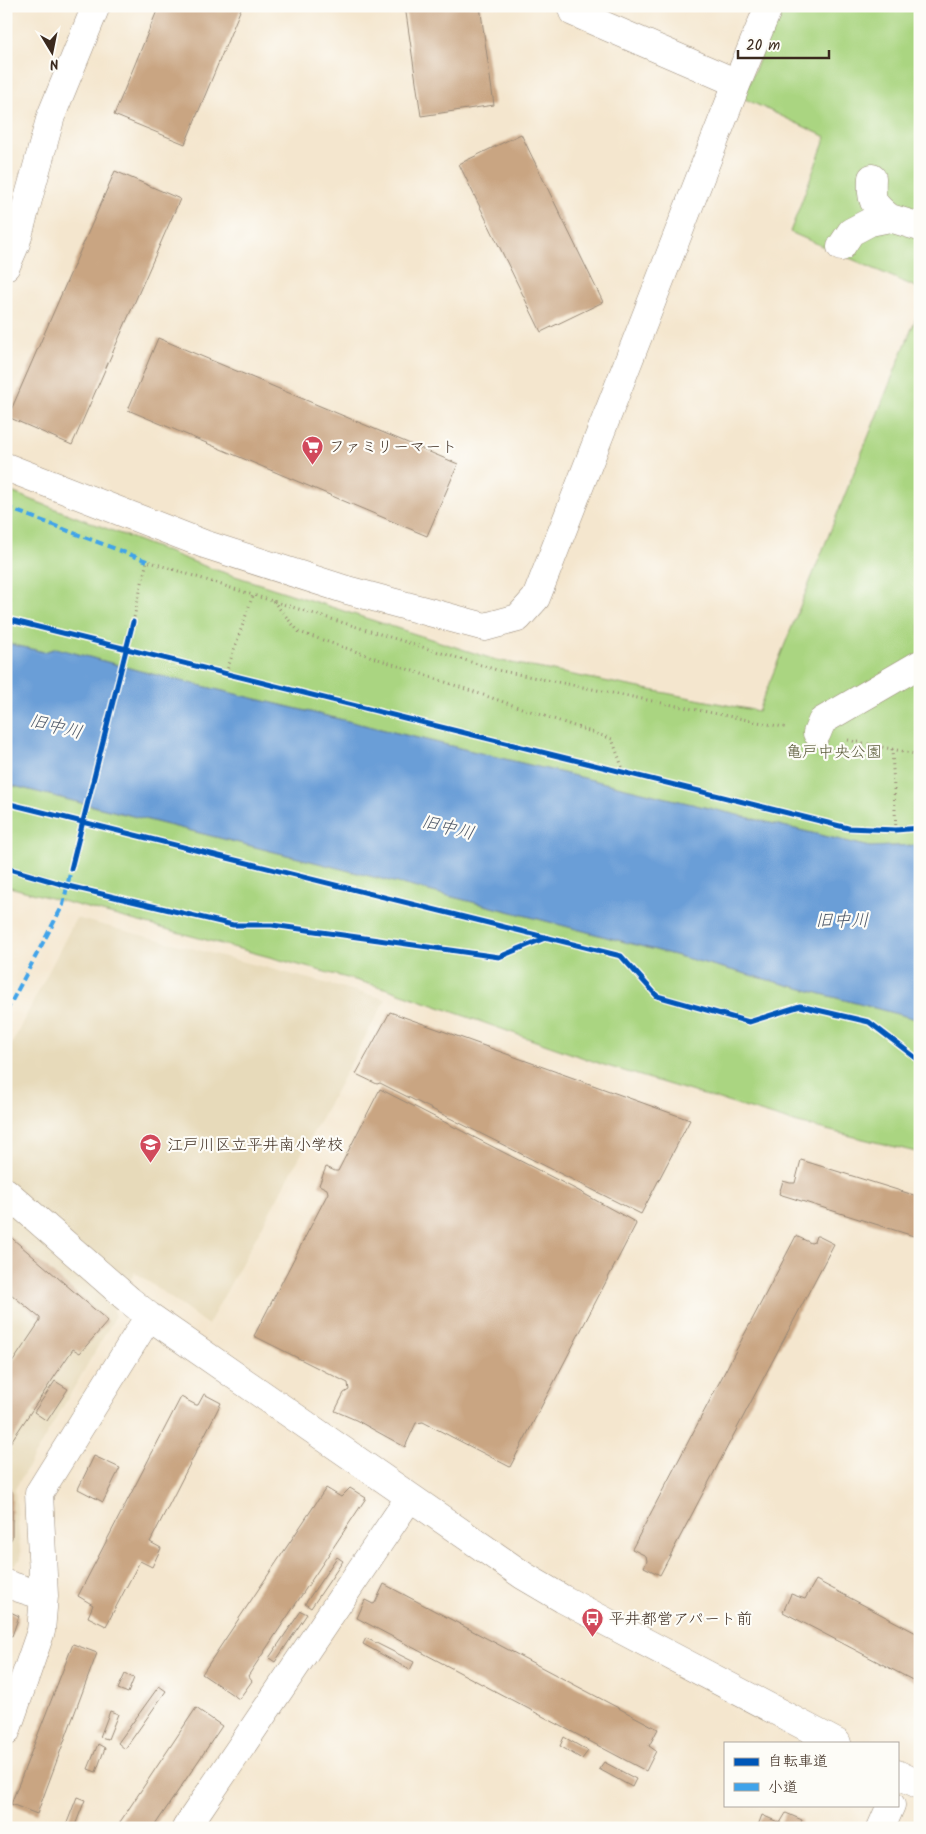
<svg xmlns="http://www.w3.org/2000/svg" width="926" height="1834" viewBox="0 0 926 1834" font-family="Kalam,'Klee One',sans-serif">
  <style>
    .built { fill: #e7daba }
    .green { fill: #aad581; stroke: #728050 }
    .water { fill: #6b9ed7; stroke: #53647a }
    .building { fill: #c9a582 }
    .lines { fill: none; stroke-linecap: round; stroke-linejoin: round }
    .minor-casing { stroke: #988876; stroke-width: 29 }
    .path { stroke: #988876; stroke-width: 3; stroke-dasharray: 1 4; stroke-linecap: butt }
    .minor { stroke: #fff; stroke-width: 28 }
    .quiet { stroke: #3fa3ea; stroke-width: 4; stroke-dasharray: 8 4; stroke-linecap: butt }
    .cycleway-casing { stroke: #fdfcf7; stroke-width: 8 }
    .cycleway { stroke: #0057b8; stroke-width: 5 }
    .labels { text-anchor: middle; stroke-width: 4.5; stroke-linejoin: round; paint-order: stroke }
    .poi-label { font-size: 16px; fill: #3b2a1e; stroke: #fdfcf7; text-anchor: start }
    .park-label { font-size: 16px; fill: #5c5d3c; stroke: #fdfcf7 }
    .water-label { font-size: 18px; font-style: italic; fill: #4e5868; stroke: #fdfcf7 }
  </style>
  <rect width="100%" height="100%" fill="#fdfcf7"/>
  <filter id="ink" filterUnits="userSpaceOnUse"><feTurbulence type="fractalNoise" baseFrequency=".02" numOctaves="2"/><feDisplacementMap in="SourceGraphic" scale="10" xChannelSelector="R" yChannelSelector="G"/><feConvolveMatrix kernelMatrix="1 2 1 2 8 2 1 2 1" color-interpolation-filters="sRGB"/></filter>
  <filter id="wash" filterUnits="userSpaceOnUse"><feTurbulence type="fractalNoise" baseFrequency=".0096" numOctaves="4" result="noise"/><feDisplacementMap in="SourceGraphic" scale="20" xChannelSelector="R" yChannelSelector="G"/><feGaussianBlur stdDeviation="1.12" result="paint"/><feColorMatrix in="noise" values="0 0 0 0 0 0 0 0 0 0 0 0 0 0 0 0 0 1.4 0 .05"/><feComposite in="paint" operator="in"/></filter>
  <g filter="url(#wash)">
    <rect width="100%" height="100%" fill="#f4e6ce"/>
    <!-- built -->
    <path class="built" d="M 76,918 L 386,999 L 208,1325 L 135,1272 L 113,1305 L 115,1317 L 15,1489 L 21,1559 L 7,1570 L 6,1055 Z"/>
    <!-- green -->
    <path class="green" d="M 782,6 L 920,6 L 920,289 L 790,232 L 826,137 L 743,98 Z
      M 920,308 L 920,845 L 870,847 L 140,671 L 56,648 L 44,652 L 6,643 L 6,490 L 207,567 L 496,660 L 758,711 Z
      M 6,784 L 508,911 L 920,1020 L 920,1153 L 790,1121 L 604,1065 L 388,989 L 6,886 Z"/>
    <!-- water -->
    <path class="water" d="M 6,643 L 44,652 L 56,648 L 140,671 L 870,847 L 920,845 L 920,1020 L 508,911 L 6,784 Z"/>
    <g id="blocks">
      <!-- building -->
      <path class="building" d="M 159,6 L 242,6 L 185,144 L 114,115 Z
        M 405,6 L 480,6 L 494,105 L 421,116 Z
        M 521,134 L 603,302 L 541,332 L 459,164 Z
        M 115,171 L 180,199 L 72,445 L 8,417 Z
        M 158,338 L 458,464 L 427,536 L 128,410 Z
        M 390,1012 L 690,1120 L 641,1214 L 380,1083 L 377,1084 L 356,1074 Z
        M 380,1089 L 577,1190 L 635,1222 L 636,1224 L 510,1467 L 423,1422 L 416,1423 L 405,1447 L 356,1420 L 335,1411 L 344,1393 L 349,1390 L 348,1383 L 254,1336 L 328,1193 L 327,1189 L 319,1185 L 326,1167 L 335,1171 L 338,1171 Z
        M 801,1160 L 920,1197 L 920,1238 L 779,1194 L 783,1181 L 790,1183 L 795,1183 Z
        M 6,1233 L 108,1321 L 80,1353 L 73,1349 L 6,1449 L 6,1372 L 40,1321 L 40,1318 L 6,1290 Z
        M 796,1236 L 811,1243 L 814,1242 L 816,1236 L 818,1236 L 834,1244 L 660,1575 L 644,1567 L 647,1561 L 646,1556 L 632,1549 Z
        M 55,1381 L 68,1389 L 47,1421 L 34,1412 Z
        M 204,1394 L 221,1403 L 150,1542 L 161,1548 L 152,1567 L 140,1561 L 106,1626 L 88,1617 L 93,1605 L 78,1596 L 181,1397 L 196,1405 L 198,1405 Z
        M 94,1456 L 120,1468 L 103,1502 L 78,1489 Z
        M 6,1487 L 12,1491 L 12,1538 L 6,1546 Z
        M 326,1488 L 341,1497 L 350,1488 L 366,1498 L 248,1676 L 252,1681 L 239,1699 L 202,1674 Z
        M 337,1557 L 343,1561 L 311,1608 L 305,1604 Z
        M 816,1580 L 920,1635 L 920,1684 L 783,1612 L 791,1594 L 805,1599 Z
        M 384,1584 L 658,1729 L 649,1746 L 656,1751 L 646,1771 L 357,1618 L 365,1600 L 373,1604 L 375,1603 Z
        M 6,1610 L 19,1616 L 12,1636 L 6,1634 Z
        M 301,1611 L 307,1614 L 275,1662 L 269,1658 Z
        M 366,1638 L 414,1662 L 410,1670 L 363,1644 Z
        M 73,1644 L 97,1653 L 37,1814 L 11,1804 Z
        M 125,1674 L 134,1678 L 128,1693 L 118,1689 Z
        M 159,1686 L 166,1691 L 125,1749 L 118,1743 Z
        M 196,1708 L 222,1726 L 153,1828 L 116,1828 Z
        M 110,1711 L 118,1714 L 108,1739 L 100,1737 Z
        M 564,1737 L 588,1751 L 582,1759 L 560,1746 Z
        M 98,1744 L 105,1748 L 96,1772 L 88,1769 Z
        M 604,1762 L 636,1779 L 632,1787 L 599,1769 Z
        M 77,1797 L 85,1800 L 74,1828 L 65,1828 Z
        M 786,1813 L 802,1820 L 799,1828 L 757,1828 L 762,1815 L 780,1823 Z"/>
    </g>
  </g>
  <g filter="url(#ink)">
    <use href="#blocks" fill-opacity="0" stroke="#988876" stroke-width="1"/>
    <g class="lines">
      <defs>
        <path id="minor" d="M 571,6 L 573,12 L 737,83
          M 872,178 C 871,201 872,204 890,218
          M 841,247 L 851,232 L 870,222 L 890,218 L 920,227
          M 6,266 L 16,243 L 51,116 L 96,6
          M 6,467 L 204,544 L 347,590 L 485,627 L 518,618 L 536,598 L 737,83 L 769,6
          M 817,733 L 822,721 L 920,664
          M 6,1192 L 129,1300 L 149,1316 L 524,1576 L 563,1599 L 837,1743
          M 6,1584 L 44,1596
          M 6,1732 L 41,1631 L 44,1596 L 39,1493 L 149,1316
          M 897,1774 L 920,1785
          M 186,1828 L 410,1497
          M 881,1828 L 891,1805"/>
      </defs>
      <!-- minor casing -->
      <use href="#minor" class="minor-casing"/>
      <!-- path -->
      <path class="path" d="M 273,601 L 299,632 L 612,739 L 624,772
        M 133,622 L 147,561 L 253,595
        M 226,673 L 253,595 L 497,670 L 788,728
        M 848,740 L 892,749 L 896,830
        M 892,749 L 920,755"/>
      <!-- minor -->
      <use href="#minor" class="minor"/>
      <!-- quiet -->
      <path class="quiet" d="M 6,507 L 147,561
        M 6,1012 L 63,905 L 71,869"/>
      <defs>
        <path id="cycleway" d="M 6,619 L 848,828 L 896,830 L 920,828
          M 6,803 L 621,956 L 657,996 L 749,1022 L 800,1006 L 869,1022 L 920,1061
          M 6,868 L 68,886 L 233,925 L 272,925 L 499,957 L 545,938
          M 71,869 L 133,622"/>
      </defs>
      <!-- cycleway casing -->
      <use href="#cycleway" class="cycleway-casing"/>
      <!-- cycleway -->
      <use href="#cycleway" class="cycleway"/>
    </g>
  </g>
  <!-- icons -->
  <defs>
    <symbol id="supermarket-pin" viewBox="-11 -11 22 30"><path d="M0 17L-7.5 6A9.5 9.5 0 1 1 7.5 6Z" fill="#d1495b" stroke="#fdfcf7"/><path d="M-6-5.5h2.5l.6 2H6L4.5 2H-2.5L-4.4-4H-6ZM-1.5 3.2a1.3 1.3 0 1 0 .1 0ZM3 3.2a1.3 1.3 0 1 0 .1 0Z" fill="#fff"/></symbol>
    <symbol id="school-pin" viewBox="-11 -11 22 30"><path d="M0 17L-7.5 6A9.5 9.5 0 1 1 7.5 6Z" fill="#d1495b" stroke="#fdfcf7"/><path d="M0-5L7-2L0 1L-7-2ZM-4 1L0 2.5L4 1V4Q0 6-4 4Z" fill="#fff"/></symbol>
    <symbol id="bus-pin" viewBox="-11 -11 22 30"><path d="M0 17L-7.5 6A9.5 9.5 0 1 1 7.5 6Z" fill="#d1495b" stroke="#fdfcf7"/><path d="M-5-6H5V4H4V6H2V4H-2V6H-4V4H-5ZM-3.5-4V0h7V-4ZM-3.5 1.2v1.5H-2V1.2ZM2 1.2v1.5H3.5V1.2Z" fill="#fff"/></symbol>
  </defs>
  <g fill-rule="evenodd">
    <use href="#supermarket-pin" x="300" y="434" width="25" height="34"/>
    <use href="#school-pin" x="138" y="1132" width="25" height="34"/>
    <use href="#bus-pin" x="580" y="1606" width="25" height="34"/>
  </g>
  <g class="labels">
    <!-- poi labels -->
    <g class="poi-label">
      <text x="329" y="452">ファミリーマート</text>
      <text x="167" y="1150">江戸川区立平井南小学校</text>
      <text x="609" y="1624">平井都営アパート前</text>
    </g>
    <!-- park labels -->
    <g class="park-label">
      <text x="834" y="757">亀戸中央公園</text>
    </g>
    <!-- water labels -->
    <g class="water-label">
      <text transform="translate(56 726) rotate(14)" y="6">旧中川</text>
      <text transform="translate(448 827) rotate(14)" y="6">旧中川</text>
      <text x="842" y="926">旧中川</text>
    </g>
  </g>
  <!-- margin -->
  <rect width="926" height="1834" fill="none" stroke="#fdfcf7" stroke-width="25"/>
  <!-- legend -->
  <rect x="724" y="1742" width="175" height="65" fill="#fdfcf7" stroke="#afa8a0"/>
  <rect x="734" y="1758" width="25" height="8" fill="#0057b8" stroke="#afa8a0"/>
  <text x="768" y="1766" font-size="15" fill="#3b2a1e">自転車道</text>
  <rect x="734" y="1783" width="25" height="8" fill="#3fa3ea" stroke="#afa8a0"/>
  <text x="768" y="1792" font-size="15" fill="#3b2a1e">小道</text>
  <!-- north arrow -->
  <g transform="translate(52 52) rotate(170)" stroke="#fdfcf7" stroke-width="4" paint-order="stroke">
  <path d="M0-4L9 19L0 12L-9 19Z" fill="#3b2a1e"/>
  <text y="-8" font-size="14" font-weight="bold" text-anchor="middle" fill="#3b2a1e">N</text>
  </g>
  <!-- scale -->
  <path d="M738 50v8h91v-8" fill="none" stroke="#3b2a1e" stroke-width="2.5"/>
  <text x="746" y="50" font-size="15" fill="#3b2a1e" stroke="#fdfcf7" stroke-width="4" paint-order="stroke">20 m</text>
</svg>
